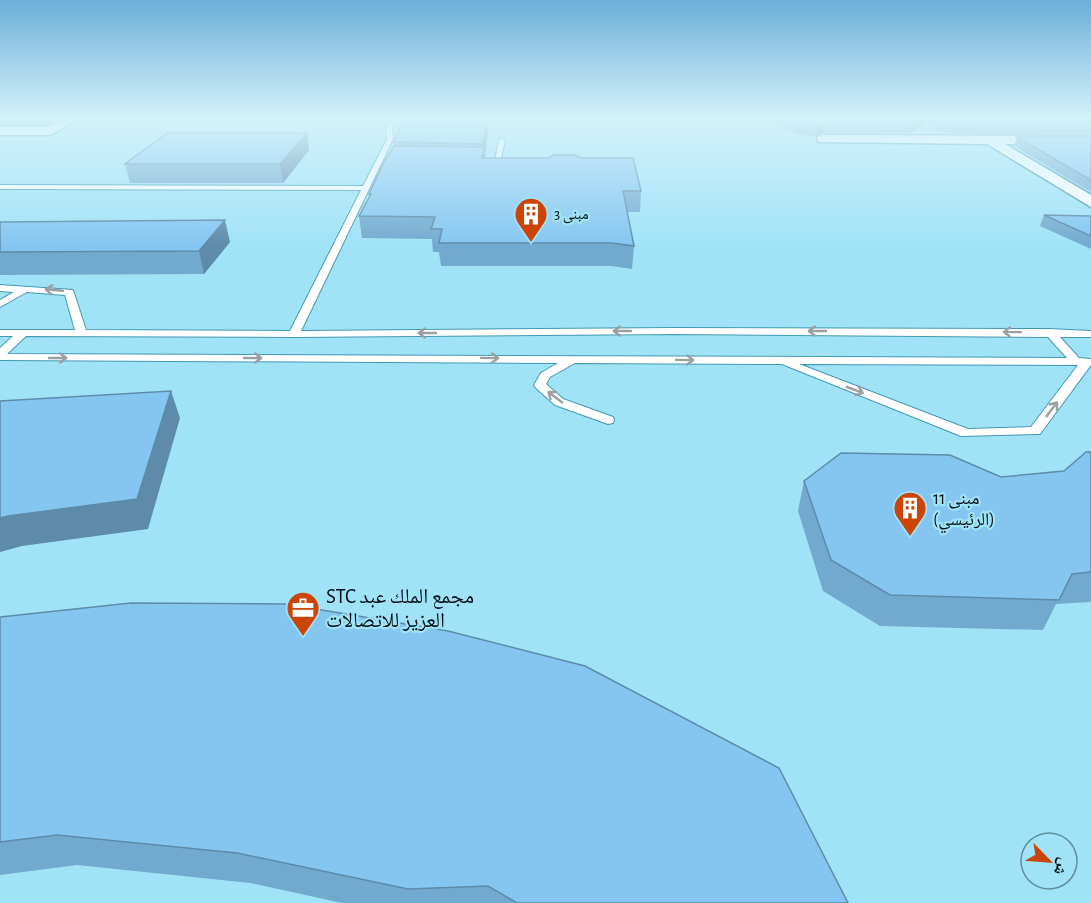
<svg xmlns="http://www.w3.org/2000/svg" width="1091" height="903" viewBox="0 0 1091 903" font-family="'Alegreya Sans','Noto Naskh Arabic',sans-serif">
  <style>
    .lines { fill: none; stroke-linecap: round; stroke-linejoin: round }
    .lane-casing { stroke: #4199b1; stroke-width: 2 }
    .street-casing { stroke: #4199b1; stroke-width: 3 }
    .lane { fill: #fff; fill-rule: evenodd }
    .street { fill: #fff; fill-rule: evenodd }
    .wall { fill: #72aacf }
    .shaded-wall { fill: #5d8ba9 }
    .building { fill: #85c6f1; stroke: #5d8ba9; stroke-width: 1.5 }
    .oneway { stroke: #999fa2 }
    .labels { text-anchor: middle; stroke-width: 4.5; stroke-linejoin: round; paint-order: stroke }
    .far-poi-label { font-size: 15px; fill: #000f16; stroke: #a0e3f7; text-anchor: start }
    .poi-label { font-size: 18px; fill: #000f16; stroke: #a0e3f7; text-anchor: start }
    .near-poi-label { font-size: 21px; fill: #000f16; stroke: #a0e3f7; text-anchor: start }
  </style>
  <rect width="100%" height="100%" fill="#a0e3f7"/>
  <g class="lines">
    <defs>
      <path id="lane" d="M 391,119 L 397,119 L 392,127 L 393,139 L 301,331 L 676,328 L 1049,329 L 1091,331 L 1091,337 L 1060,337 L 1079,358 L 1091,359 L 1091,365 L 1040,434 L 961,436 L 782,364 L 575,363 L 550,377 L 546,384 L 563,399 L 613,417 L 614,420 L 613,423 L 608,424 L 555,405 L 536,388 L 534,385 L 541,373 L 558,363 L 0,360 L 0,348 L 13,336 L 0,336 L 0,330 L 75,330 L 65,295 L 27,292 L 0,307 L 0,300 L 14,292 L 0,291 L 0,285 L 73,290 L 86,330 L 290,331 L 361,190 L 0,189 L 0,185 L 363,186 L 387,139 L 386,127 ZM 676,334 L 1048,337 L 1067,358 L 7,354 L 26,336 L 294,337 ZM 799,364 L 1076,365 L 1078,365 L 1031,427 L 968,429 Z
        M 502,138 L 505,140 L 500,163 L 483,162 L 485,159 L 495,160 L 499,140 Z"/>
      <path id="street" d="M 63,119 L 79,119 L 50,135 L 0,135 L 0,127 L 48,127 Z
        M 823,135 L 1091,136 L 1091,144 L 1005,144 L 1091,195 L 1091,207 L 987,144 L 818,142 L 817,139 L 818,136 Z"/>
    </defs>
    <!-- lane casing -->
    <use href="#lane" class="lane-casing"/>
    <!-- street casing -->
    <use href="#street" class="street-casing"/>
    <!-- lane -->
    <use href="#lane" class="lane"/>
    <!-- street -->
    <use href="#street" class="street"/>
  </g>
  <!-- wall -->
  <path class="wall" d="M 0,119 L 56,119 L 44,125 L 0,125 Z
    M 762,119 L 1091,119 L 1091,134 L 948,133 L 938,131 L 926,123 L 910,133 L 823,133 L 816,136 L 801,135 Z
    M 488,132 L 485,158 L 641,191 L 640,212 L 627,212 L 634,246 L 632,269 L 611,266 L 441,266 L 439,252 L 433,252 L 432,239 L 362,238 L 359,216 L 369,197 L 369,194 L 393,147 L 393,142 Z
    M 307,133 L 309,150 L 283,183 L 130,183 L 125,164 Z
    M 1017,137 L 1091,137 L 1091,192 L 1014,146 Z
    M 1044,215 L 1091,216 L 1091,249 L 1040,226 Z
    M 0,222 L 230,242 L 204,274 L 0,275 Z
    M 1091,452 L 1091,602 L 1056,604 L 1043,630 L 880,626 L 823,591 L 798,511 L 804,481 L 1001,477 L 1064,471 Z
    M 0,617 L 848,903 L 342,903 L 250,883 L 77,865 L 0,875 Z"/>
  <!-- shaded-wall -->
  <path class="shaded-wall" d="M 42,119 L 56,119 L 44,125 Z
    M 487,119 L 488,132 L 484,153 L 485,167 L 482,158 Z
    M 920,119 L 927,119 L 926,123 L 910,133 L 912,124 Z
    M 825,124 L 823,133 L 816,136 L 817,127 Z
    M 307,133 L 309,150 L 283,183 L 280,164 Z
    M 225,220 L 230,242 L 204,274 L 199,251 Z
    M 171,391 L 180,418 L 148,529 L 22,546 L 0,552 L 0,518 Z"/>
  <!-- building -->
  <path class="building" d="M 405,119 L 487,119 L 483,144 L 393,142 Z
    M 785,119 L 920,119 L 912,124 L 825,124 L 817,127 L 803,126 Z
    M 935,119 L 1091,119 L 1091,125 L 951,124 L 940,122 Z
    M 167,133 L 307,133 L 280,164 L 125,164 Z
    M 1017,137 L 1091,137 L 1091,180 Z
    M 394,146 L 482,147 L 484,148 L 482,158 L 548,158 L 554,155 L 574,155 L 581,158 L 633,158 L 641,191 L 623,191 L 634,246 L 612,243 L 439,243 L 442,229 L 431,229 L 435,217 L 359,216 L 371,194 L 369,194 L 383,164 Z
    M 1044,215 L 1091,216 L 1091,236 Z
    M 225,220 L 199,251 L 0,252 L 0,222 Z
    M 171,391 L 137,499 L 8,516 L 0,518 L 0,401 Z
    M 1086,452 L 1091,452 L 1091,572 L 1072,574 L 1059,600 L 890,595 L 831,560 L 804,481 L 841,453 L 950,455 L 1001,477 L 1064,471 Z
    M 131,603 L 286,604 L 448,631 L 585,666 L 779,768 L 848,903 L 517,903 L 488,886 L 408,889 L 237,853 L 57,835 L 0,842 L 0,617 Z"/>
  <!-- one-way arrows -->
  <defs><path id="oneway-shaft" d="M-6 0H5M1.5-3L5.5 0L1.5 3" fill="none" stroke-width="1.6" stroke-linecap="round" stroke-linejoin="round" transform="scale(1.5)"/></defs>
  <g class="oneway">
    <use href="#oneway-shaft" transform="translate(54 290) rotate(-175)"/>
    <use href="#oneway-shaft" transform="translate(622 331) rotate(180)"/>
    <use href="#oneway-shaft" transform="translate(817 331) rotate(-180)"/>
    <use href="#oneway-shaft" transform="translate(1012 332) rotate(-179)"/>
    <use href="#oneway-shaft" transform="translate(427 333) rotate(180)"/>
    <use href="#oneway-shaft" transform="translate(58 358)"/>
    <use href="#oneway-shaft" transform="translate(253 358)"/>
    <use href="#oneway-shaft" transform="translate(490 358) rotate(1)"/>
    <use href="#oneway-shaft" transform="translate(685 360) rotate(1)"/>
    <use href="#oneway-shaft" transform="translate(855 390) rotate(21)"/>
    <use href="#oneway-shaft" transform="translate(555 397) rotate(-143)"/>
    <use href="#oneway-shaft" transform="translate(1052 409) rotate(-53)"/>
  </g>
  <!-- sky -->
  <linearGradient id="sky" x2="0" y2="1"><stop stop-color="#6cafd8"/><stop offset="0.48" stop-color="#d4f2fb"/><stop offset="1" stop-color="#d4f2fb" stop-opacity="0"/></linearGradient>
  <rect width="1091" height="246" fill="url(#sky)"/>
  <!-- icons -->
  <defs>
    <symbol id="building-pin" viewBox="-11 -11 22 30"><path d="M0 17L-7.5 6A9.5 9.5 0 1 1 7.5 6Z" fill="#cb4408" stroke="#a0e3f7"/><path d="M-4-6H4V6H1V3H-1V6H-4ZM-2.5-4.3h1.7v1.8h-1.7ZM.8-4.3h1.7v1.8H.8ZM-2.5-1h1.7V.8h-1.7ZM.8-1h1.7V.8H.8Z" fill="#fff"/></symbol>
    <symbol id="office-pin" viewBox="-11 -11 22 30"><path d="M0 17L-7.5 6A9.5 9.5 0 1 1 7.5 6Z" fill="#cb4408" stroke="#a0e3f7"/><path d="M-6-3h4V-5.5h4V-3h4V5H-6ZM-1-4.5V-3h2v-1.5ZM-6 0V1H6V0Z" fill="#fff"/></symbol>
  </defs>
  <g fill-rule="evenodd">
    <use href="#building-pin" x="512" y="195" width="38" height="52"/>
    <use href="#building-pin" x="891" y="489" width="38" height="52"/>
    <use href="#office-pin" x="284" y="589" width="38" height="52"/>
  </g>
  <g class="labels">
    <!-- far-poi labels -->
    <g class="far-poi-label">
      <text x="554" y="219">مبنى 3</text>
    </g>
    <!-- poi labels -->
    <g class="poi-label">
      <text x="933" y="504">مبنى 11<tspan x="933" dy="21">(الرئيسي)</tspan></text>
    </g>
    <!-- near-poi labels -->
    <g class="near-poi-label">
      <text x="326" y="603">STC مجمع الملك عبد<tspan x="326" dy="24">العزيز للاتصالات</tspan></text>
    </g>
  </g>
  <!-- north arrow -->
  <g transform="translate(1049 861) rotate(115)"><circle r="28" fill="#a0e3f7" stroke="#608e9d" stroke-width="1.5"/>
  <path d="M0-4.5L10 22L0 15L-10 22Z" fill="#cb4408"/>
  <text y="-9" font-size="16" font-weight="bold" text-anchor="middle" fill="#000f16">ش</text>
  </g>
</svg>
